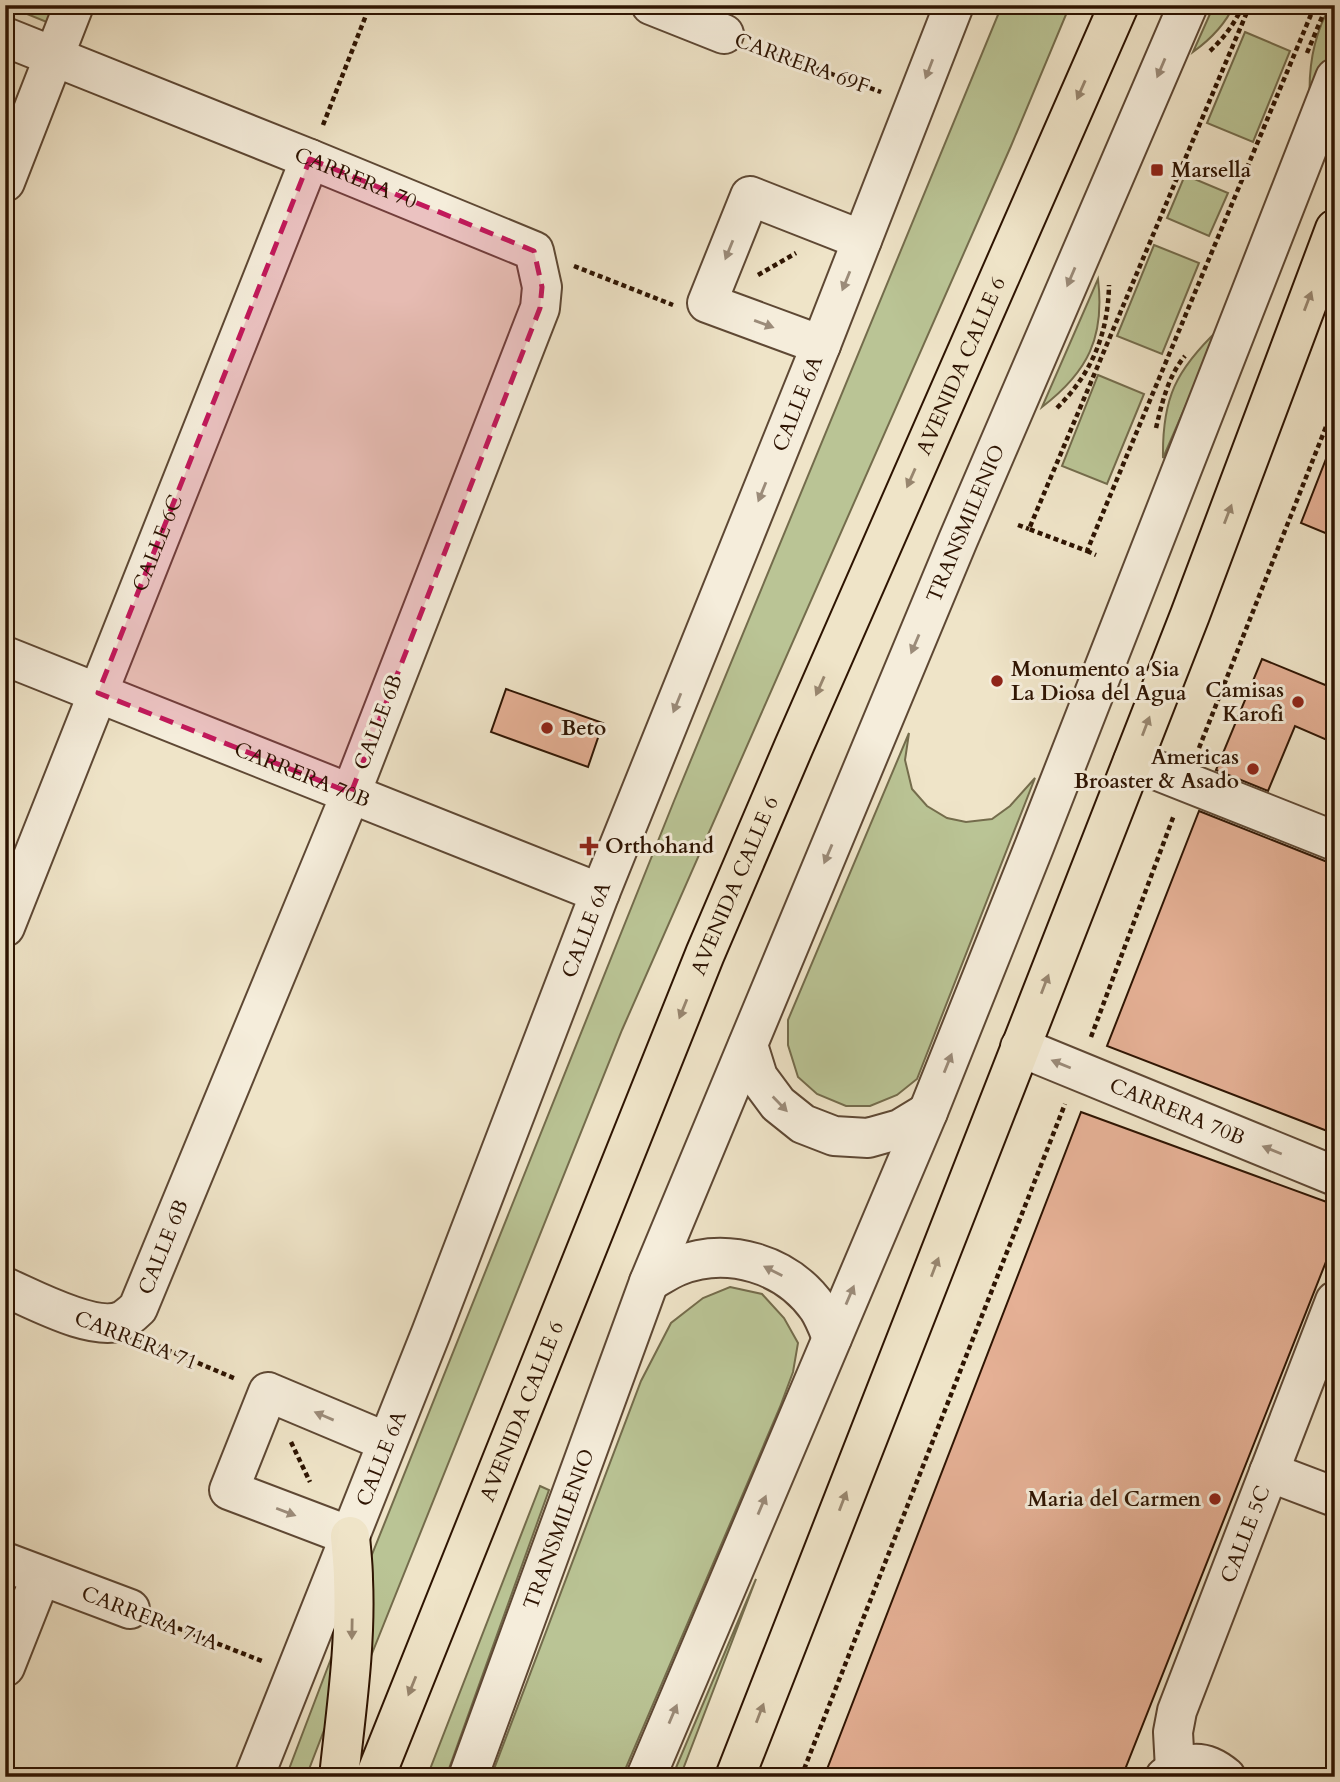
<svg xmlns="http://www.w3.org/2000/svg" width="1340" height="1782" viewBox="0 0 1340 1782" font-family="Cardo,serif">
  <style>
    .green { fill: #bac495; stroke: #746c4c; stroke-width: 2 }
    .building { fill: #e5b095; stroke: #2e1402; stroke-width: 2 }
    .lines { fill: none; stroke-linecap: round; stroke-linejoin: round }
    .minor-casing { stroke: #5e4834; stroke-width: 42 }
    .highway-casing { stroke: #2e1402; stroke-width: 42 }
    .path { stroke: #2e1402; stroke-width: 4.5; stroke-dasharray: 5 3.5; stroke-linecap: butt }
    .minor { stroke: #f5eddb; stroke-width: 38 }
    .highway { stroke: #efe4c8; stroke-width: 38 }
    .oneway { fill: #9b8b79 }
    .oneway2 { fill: #98866f }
    .marked { fill: #c2185b; fill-opacity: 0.2; stroke: #c2185b; stroke-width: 5; stroke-dasharray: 14 9; stroke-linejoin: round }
    .poi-dot { fill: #8f2418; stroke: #f5eddb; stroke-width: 2.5 }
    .labels { text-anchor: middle; stroke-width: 6; stroke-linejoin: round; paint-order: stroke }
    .street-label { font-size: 21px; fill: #2e1402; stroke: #f5eddb }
    .poi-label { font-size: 21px; font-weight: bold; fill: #2e1402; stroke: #f5eddb; text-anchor: start }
  </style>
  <rect width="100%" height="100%" fill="#efe4c8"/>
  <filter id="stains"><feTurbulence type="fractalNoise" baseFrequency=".00286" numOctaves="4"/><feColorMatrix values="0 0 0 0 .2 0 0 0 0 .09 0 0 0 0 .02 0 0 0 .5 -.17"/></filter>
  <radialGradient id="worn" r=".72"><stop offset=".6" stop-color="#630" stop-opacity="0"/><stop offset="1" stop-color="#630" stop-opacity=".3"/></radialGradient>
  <!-- green -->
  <path class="green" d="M 5,5 L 56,5 L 49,23 Z
    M 1002,5 L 1070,5 L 1011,146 L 622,1030 L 371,1656 L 369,1562 L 674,801 Z
    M 1214,5 L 1234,5 C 1225,25 1211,39 1193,52 Z
    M 1331,5 L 1335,5 L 1335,39 L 1310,104 C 1308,71 1313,35 1331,5 Z
    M 1245,32 L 1290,51 L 1253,142 L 1207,123 Z
    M 1185,175 L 1228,193 L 1209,236 L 1167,218 Z
    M 1154,245 L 1199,263 L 1162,354 L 1117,336 Z
    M 1098,279 C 1105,337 1088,372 1042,407 Z
    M 1219,329 L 1163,458 C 1162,398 1176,370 1219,329 Z
    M 1098,375 L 1144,394 L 1107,484 L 1062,466 Z
    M 909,733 L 905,760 L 912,789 L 927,806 L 947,818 L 966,822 L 992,819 L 1010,806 L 1035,778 L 917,1079 L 897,1095 L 870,1106 L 846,1106 L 817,1094 L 798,1077 L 788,1045 L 788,1020 Z
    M 730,1287 L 762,1294 L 784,1318 L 798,1343 L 793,1372 L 780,1407 L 622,1777 L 491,1777 L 641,1381 L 671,1323 L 703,1298 Z
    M 540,1486 L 549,1490 L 446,1777 L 427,1777 Z
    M 756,1579 L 680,1777 L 672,1777 Z
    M 332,1656 L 331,1712 L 306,1777 L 286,1777 Z"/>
  <!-- building -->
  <path class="building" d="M 1333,441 L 1335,441 L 1335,537 L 1301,523 Z
    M 1262,659 L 1335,689 L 1335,721 L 1327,740 L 1295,726 L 1268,791 L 1216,770 Z
    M 506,689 L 603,723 L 588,767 L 491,732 Z
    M 1199,811 L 1335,865 L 1335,1134 L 1107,1046 Z
    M 1081,1112 L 1335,1205 L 1335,1239 L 1122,1777 L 824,1777 Z"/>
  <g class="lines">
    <defs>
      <g id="minor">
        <path d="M 651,5 L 724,34"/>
        <path id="s1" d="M 5,37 L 310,159 L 534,251 L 542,287 L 540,308 L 351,793 L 138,1308 C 134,1312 129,1316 125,1319 C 98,1335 33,1299 5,1287"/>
        <path d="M 5,182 L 74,5"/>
        <path d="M 821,345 L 707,303 L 750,196 L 862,240"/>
        <path id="s2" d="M 5,656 L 600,893"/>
        <path d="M 1133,761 L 1335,841"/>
        <path id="s3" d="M 5,927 L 310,159"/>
        <path d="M 748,1045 L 758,1077 L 778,1104 L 803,1124 L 834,1136 L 868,1138 L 900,1129 L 928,1112"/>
        <path id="s4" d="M 1020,1047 L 1335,1176"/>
        <path d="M 649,1282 C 658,1277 668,1270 678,1266 C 728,1246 787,1264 818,1308 C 824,1317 828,1328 832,1338"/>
        <path d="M 1269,1472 L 1335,1497"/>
        <path d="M 350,1536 L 229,1490 L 268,1392 L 387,1442"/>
        <path d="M 5,1562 L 130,1609"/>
        <path d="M 5,1667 L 41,1576"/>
        <path id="s5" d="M 1175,1769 L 1173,1732 L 1177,1711 L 1335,1301"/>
        <path id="s6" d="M 254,1777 L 431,1333 L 600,893 L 821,345 L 954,5"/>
        <path id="s7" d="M 468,1777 L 649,1282 L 958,540 L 1188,5"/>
        <path d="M 646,1777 L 928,1112 L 1034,847 L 1335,78"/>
        <path d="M 1165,1777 C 1186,1760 1205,1759 1226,1777"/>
      </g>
      <g id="highway">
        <path d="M 339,1777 C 346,1711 356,1645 353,1579 C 353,1565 351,1550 350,1536"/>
        <path id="s8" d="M 375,1777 L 705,954 L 794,746 L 1119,5"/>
        <path d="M 735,1777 L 1190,615 L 1335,229"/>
      </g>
    </defs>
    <!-- minor casing -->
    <use href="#minor" class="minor-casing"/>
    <!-- highway casing -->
    <use href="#highway" class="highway-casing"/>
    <!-- path -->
    <path class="path" d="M 1250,5 L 1029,529 L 1087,551 L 1315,5
      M 758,47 L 881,92
      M 1210,51 C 1224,38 1235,23 1243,5
      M 1307,53 L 1327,5
      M 323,125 L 370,5
      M 574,266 L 673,305
      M 758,275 L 796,253
      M 1057,408 C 1092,373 1108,334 1109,285
      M 1156,428 C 1162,403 1168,376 1185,356
      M 1018,525 L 1029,529
      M 1087,551 L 1096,555
      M 1199,748 L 1335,404
      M 1091,1037 L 1174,815
      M 151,1343 L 236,1379
      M 291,1442 L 310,1482
      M 162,1622 L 262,1661
      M 801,1777 L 1065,1104"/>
    <!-- minor -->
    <use href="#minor" class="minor"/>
    <!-- highway -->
    <use href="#highway" class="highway"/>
  </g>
  <!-- one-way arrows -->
  <defs><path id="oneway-solid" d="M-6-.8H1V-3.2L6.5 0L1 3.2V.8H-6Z" transform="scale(1.75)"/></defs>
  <g class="oneway">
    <use href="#oneway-solid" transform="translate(1161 68) rotate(113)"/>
    <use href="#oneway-solid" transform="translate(929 69) rotate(111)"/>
    <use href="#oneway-solid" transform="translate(729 250) rotate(112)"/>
    <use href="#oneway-solid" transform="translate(1071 277) rotate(113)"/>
    <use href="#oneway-solid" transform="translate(846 281) rotate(112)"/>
    <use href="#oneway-solid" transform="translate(764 324) rotate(20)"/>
    <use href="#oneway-solid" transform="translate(762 492) rotate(112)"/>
    <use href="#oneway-solid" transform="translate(915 644) rotate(113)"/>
    <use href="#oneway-solid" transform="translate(677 703) rotate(112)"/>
    <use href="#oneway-solid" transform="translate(828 854) rotate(113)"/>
    <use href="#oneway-solid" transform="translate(948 1063) rotate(-68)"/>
    <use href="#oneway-solid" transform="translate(1061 1064) rotate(-158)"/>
    <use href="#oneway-solid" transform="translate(780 1104) rotate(46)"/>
    <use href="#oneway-solid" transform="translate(1272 1150) rotate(-158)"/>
    <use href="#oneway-solid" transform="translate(773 1271) rotate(-153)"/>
    <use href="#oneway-solid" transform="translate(850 1295) rotate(-67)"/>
    <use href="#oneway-solid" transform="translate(324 1416) rotate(-157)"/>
    <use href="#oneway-solid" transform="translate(762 1505) rotate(-67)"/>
    <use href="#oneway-solid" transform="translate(286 1512) rotate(21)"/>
    <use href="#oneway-solid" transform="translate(673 1714) rotate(-67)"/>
  </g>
  <g class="oneway2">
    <use href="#oneway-solid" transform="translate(1081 90) rotate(114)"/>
    <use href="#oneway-solid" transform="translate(1308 301) rotate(-69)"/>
    <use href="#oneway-solid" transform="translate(911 478) rotate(114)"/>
    <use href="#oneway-solid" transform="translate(1228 514) rotate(-69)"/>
    <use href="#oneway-solid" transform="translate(820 686) rotate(114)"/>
    <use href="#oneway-solid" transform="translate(1146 726) rotate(-69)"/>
    <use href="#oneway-solid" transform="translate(1045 984) rotate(-69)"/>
    <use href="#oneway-solid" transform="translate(683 1009) rotate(112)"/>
    <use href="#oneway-solid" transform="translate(935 1267) rotate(-69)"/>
    <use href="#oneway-solid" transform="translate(843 1501) rotate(-69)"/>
    <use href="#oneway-solid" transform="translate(352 1629) rotate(91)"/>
    <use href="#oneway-solid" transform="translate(412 1686) rotate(112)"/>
    <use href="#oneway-solid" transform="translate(760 1713) rotate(-69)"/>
  </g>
  <!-- marked area -->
  <path class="marked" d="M 310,159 L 534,251 L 542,287 L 540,308 L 351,793 L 98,693 Z"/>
  <!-- markers -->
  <g class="poi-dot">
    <rect x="1150" y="163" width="14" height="14" rx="3.5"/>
    <circle cx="997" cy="681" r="7"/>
    <circle cx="1298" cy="702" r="7"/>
    <circle cx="547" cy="728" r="7"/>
    <circle cx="1253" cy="769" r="7"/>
    <path d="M585.5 835.5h7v7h7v7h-7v7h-7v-7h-7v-7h7z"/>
    <circle cx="1215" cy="1499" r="7"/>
  </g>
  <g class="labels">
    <!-- street labels -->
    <g class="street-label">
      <text transform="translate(802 63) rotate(20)" y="7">CARRERA 69F</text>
      <text dy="7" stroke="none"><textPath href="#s1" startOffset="378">CARRERA 70</textPath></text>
      <text dy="7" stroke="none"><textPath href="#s8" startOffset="1528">AVENIDA CALLE 6</textPath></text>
      <text dy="7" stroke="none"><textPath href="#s6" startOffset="1477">CALLE 6A</textPath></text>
      <text dy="7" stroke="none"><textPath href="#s7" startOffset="1349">TRANSMILENIO</textPath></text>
      <text dy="7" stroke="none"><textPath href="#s3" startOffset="413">CALLE 6C</textPath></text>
      <text transform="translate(378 722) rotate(-69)" y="7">CALLE 6B</text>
      <text dy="7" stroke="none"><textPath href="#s2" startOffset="320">CARRERA 70B</textPath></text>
      <text dy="7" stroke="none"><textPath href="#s8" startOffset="961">AVENIDA CALLE 6</textPath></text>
      <text dy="7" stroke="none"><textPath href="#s6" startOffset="910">CALLE 6A</textPath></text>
      <text dy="7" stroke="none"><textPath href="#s4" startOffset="170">CARRERA 70B</textPath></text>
      <text transform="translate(163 1247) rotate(-68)" y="7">CALLE 6B</text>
      <text transform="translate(136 1340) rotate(21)" y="7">CARRERA 71</text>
      <text dy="7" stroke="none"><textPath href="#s8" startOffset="394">AVENIDA CALLE 6</textPath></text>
      <text dy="7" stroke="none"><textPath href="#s6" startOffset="343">CALLE 6A</textPath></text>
      <text dy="7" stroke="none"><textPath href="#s7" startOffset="264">TRANSMILENIO</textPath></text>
      <text dy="7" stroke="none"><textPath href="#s5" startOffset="248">CALLE 5C</textPath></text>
      <text transform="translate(150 1618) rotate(21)" y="7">CARRERA 71A</text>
    </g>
    <!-- poi labels -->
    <g class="poi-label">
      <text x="1171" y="177">Marsella</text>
      <text x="1011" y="676">Monumento a Sia<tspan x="1011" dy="24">La Diosa del Agua</tspan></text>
      <text x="1284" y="697" text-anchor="end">Camisas<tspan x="1284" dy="24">Karofi</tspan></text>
      <text x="561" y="735">Beto</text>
      <text x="1239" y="764" text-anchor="end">Americas<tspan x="1239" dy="24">Broaster &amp; Asado</tspan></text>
      <text x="605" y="853">Orthohand</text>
      <text x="1201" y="1506" text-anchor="end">Maria del Carmen</text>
    </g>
  </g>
  <!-- margin -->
  <rect width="1340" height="1782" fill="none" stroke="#efe4c8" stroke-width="28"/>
  <rect x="7" y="7" width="1326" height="1768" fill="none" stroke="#2e1402" stroke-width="3.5"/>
  <rect x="14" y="14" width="1312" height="1754" fill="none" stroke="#2e1402" stroke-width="2"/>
  <rect width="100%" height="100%" filter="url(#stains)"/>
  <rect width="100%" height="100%" fill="url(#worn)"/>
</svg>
